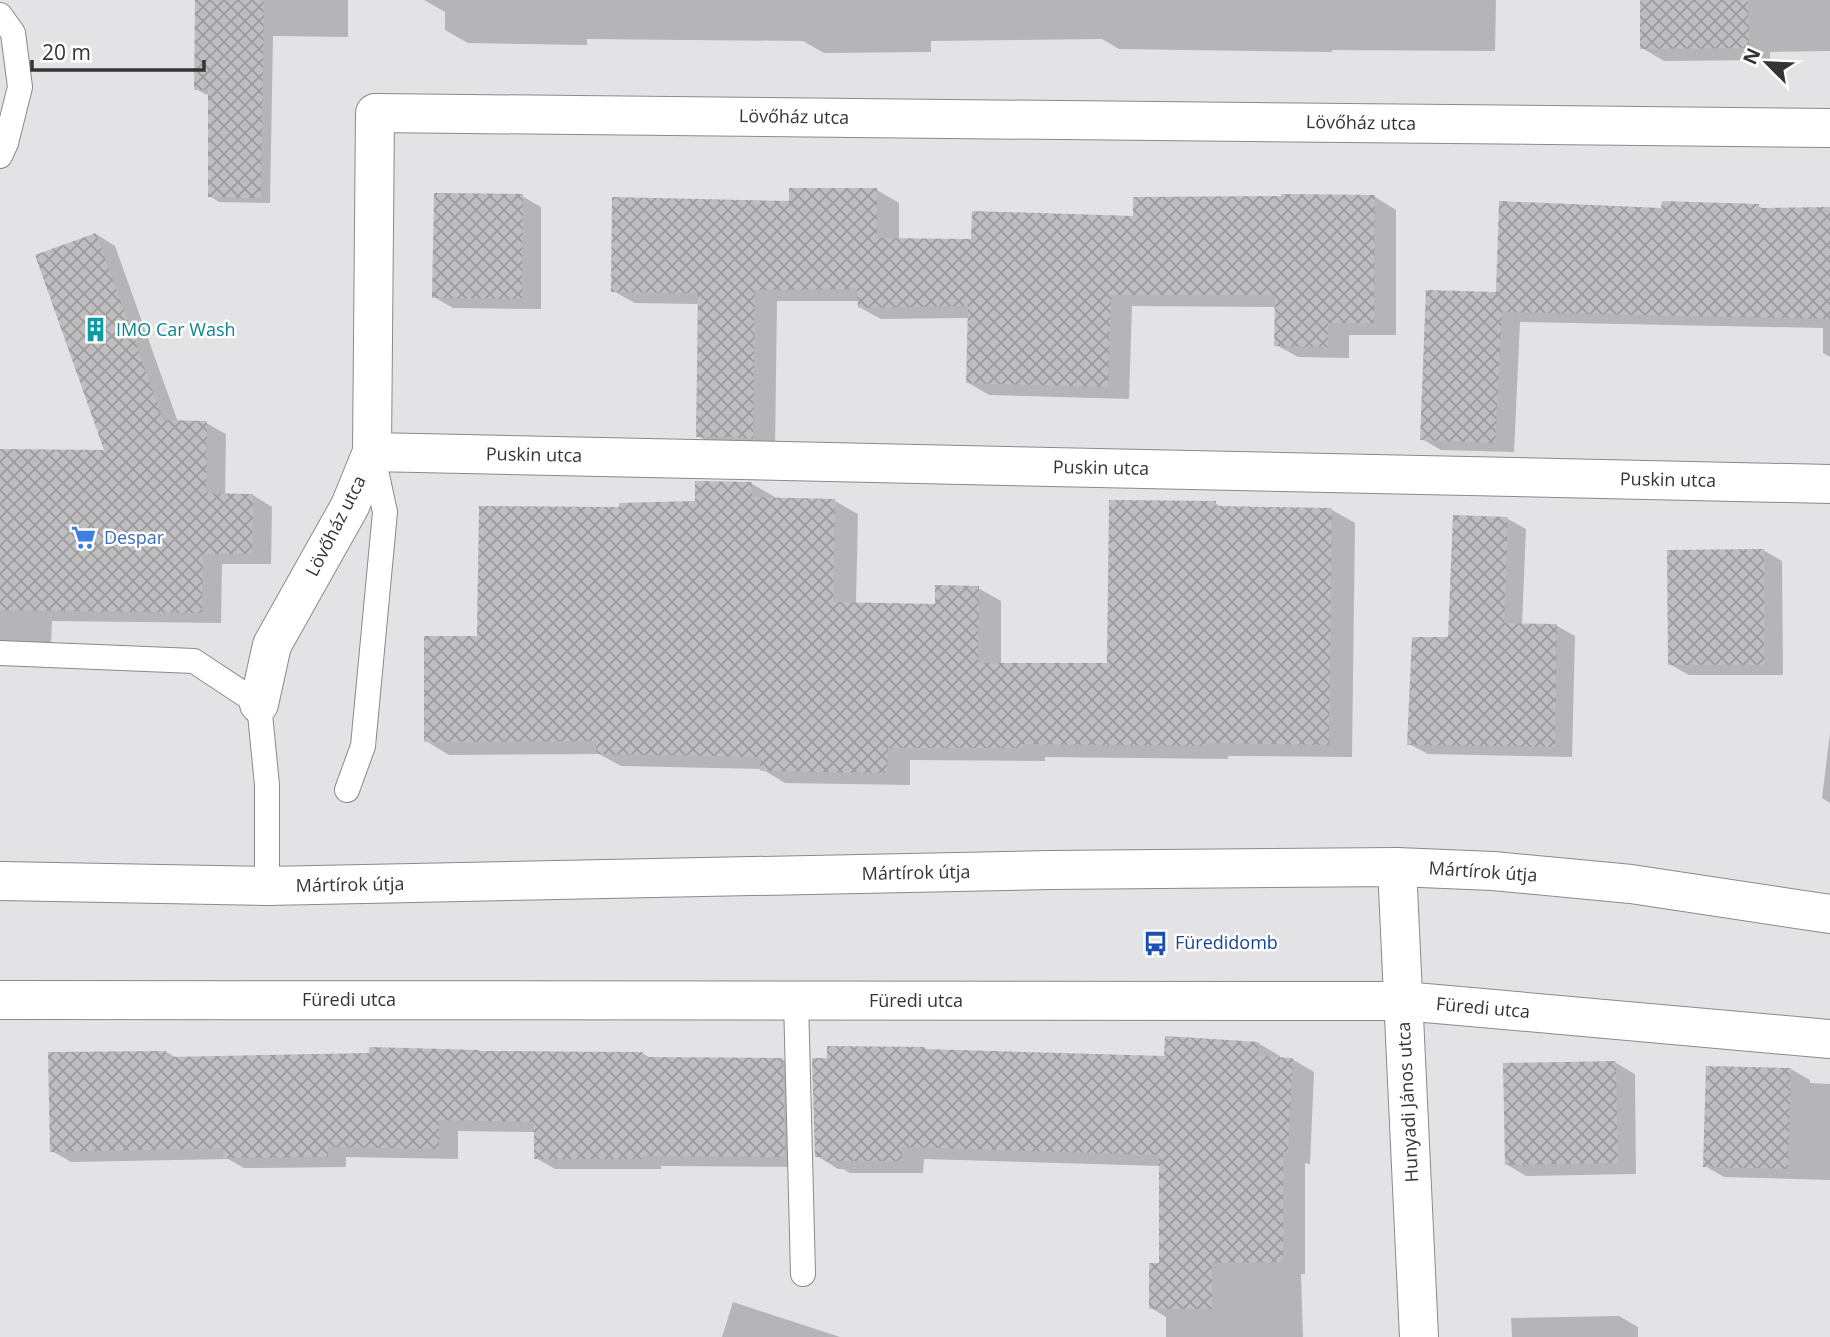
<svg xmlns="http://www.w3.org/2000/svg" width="1830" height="1337" viewBox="0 0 1830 1337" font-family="'Open Sans',sans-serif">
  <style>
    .shadow { fill: #0003 }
    .building { fill: url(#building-cross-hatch) }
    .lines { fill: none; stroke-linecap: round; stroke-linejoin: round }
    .lane-casing { stroke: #8a8a8c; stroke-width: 26 }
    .street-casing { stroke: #8a8a8c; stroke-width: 40 }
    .secondary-casing { stroke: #8a8a8c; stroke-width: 40 }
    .lane { stroke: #fff; stroke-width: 24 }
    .street { stroke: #fff; stroke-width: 38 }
    .secondary { stroke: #fff; stroke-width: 38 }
    .labels { text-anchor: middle; stroke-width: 5; stroke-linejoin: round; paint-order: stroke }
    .street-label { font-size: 18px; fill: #343435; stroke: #fff }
    .culture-label { font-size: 18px; fill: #0d838f; stroke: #fff; text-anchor: start }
    .shop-label { font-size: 18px; fill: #366cbe; stroke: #fff; text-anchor: start }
    .transit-label { font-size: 18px; fill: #164399; stroke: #fff; text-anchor: start }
  </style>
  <defs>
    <pattern id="building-cross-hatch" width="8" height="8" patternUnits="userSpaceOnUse" patternTransform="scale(1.75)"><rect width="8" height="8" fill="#bebdbf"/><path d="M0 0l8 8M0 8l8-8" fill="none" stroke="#9b9a9c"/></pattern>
  </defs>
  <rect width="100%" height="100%" fill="#e3e3e5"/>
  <!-- shadow -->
  <path class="shadow" d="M 197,0 L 348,0 L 348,37 L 273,36 L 270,203 L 219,202 L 210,196 L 210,95 L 205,94 L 196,89 Z
    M 424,0 L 1496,0 L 1495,51 L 1332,50 L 1332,52 L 1119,49 L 1102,39 L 931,41 L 931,52 L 824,53 L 803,41 L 587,39 L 587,45 L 468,43 L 445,30 L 445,12 Z
    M 1642,0 L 1830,0 L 1830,51 L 1770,52 L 1770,60 L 1664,61 L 1642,48 Z
    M 877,190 L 899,203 L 899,240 L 972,241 L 1135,218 L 1375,197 L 1396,210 L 1396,335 L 1349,335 L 1349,358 L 1298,357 L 1276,345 L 1277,307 L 1132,306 L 1129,399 L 989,395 L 967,382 L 970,318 L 881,319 L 859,307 L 859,301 L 777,301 L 775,450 L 720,449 L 698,436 L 700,304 L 635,303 L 613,291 L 791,203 Z
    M 522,196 L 541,207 L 541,309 L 453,308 L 434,297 Z
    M 1758,206 L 1765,210 L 1830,209 L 1830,357 L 1823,353 L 1823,328 L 1520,322 L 1514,452 L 1441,450 L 1422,439 L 1497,294 L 1663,210 Z
    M 96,234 L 115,246 L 178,422 L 206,423 L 226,434 L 225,495 L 253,495 L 272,507 L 271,564 L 222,564 L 221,623 L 52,621 L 51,644 L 0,644 L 0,451 L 107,452 Z
    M 752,484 L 775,497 L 775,499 L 835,501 L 858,514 L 856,604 L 937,606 L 978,588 L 1001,601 L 1001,664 L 1109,665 L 1215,503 L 1223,508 L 1332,510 L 1355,523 L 1352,757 L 1228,756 L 1228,759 L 1045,757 L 1045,761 L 910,760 L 910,785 L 785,783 L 762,769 L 621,766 L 599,754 L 449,755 L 426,741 L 479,638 L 621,509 L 697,503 Z
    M 1508,519 L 1526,529 L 1522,625 L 1557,626 L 1575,636 L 1572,757 L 1428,754 L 1409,744 L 1449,639 Z
    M 1763,550 L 1782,561 L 1783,675 L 1689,675 L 1669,664 Z
    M 1830,733 L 1830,803 L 1822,798 Z
    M 1258,1043 L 1280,1056 L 1280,1059 L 1292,1059 L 1314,1072 L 1310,1164 L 1305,1163 L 1305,1274 L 1301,1274 L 1303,1337 L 1166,1337 L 1166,1317 L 1151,1308 L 1161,1265 L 1161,1166 L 924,1159 L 923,1173 L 850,1173 L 843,1169 L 838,1169 L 817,1156 L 924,1048 L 928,1051 L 1166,1058 Z
    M 479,1051 L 642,1053 L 652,1059 L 782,1059 L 801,1071 L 804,1167 L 661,1166 L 661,1169 L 555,1169 L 536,1158 L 536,1132 L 458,1131 L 458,1159 L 346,1157 L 346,1167 L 244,1168 L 228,1159 L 71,1162 L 52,1151 L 166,1052 L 177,1058 Z
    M 1616,1063 L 1635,1074 L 1636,1174 L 1526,1176 L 1506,1164 Z
    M 1791,1069 L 1810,1080 L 1810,1083 L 1830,1084 L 1830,1180 L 1724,1177 L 1705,1166 Z
    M 733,1302 L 840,1337 L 722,1337 Z
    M 1619,1316 L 1638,1327 L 1638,1337 L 1512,1337 L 1511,1318 Z"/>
  <!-- building -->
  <path class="building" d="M 195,0 L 264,0 L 261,198 L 208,197 L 208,90 L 194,90 Z
    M 1640,0 L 1748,0 L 1749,48 L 1640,49 Z
    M 789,188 L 877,188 L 877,238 L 971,239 L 972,211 L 1133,216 L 1133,197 L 1281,196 L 1281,194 L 1375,195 L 1374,323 L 1328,323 L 1328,347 L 1274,346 L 1275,295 L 1111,295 L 1108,387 L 966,383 L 968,306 L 858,308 L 857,289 L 755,290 L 753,438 L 696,437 L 698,293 L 611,292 L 612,197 L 789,201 Z
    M 434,193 L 523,194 L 522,299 L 432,298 Z
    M 1499,201 L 1661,208 L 1662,201 L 1759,204 L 1759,208 L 1830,207 L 1830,319 L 1502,312 L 1495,443 L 1420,440 L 1426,290 L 1496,292 Z
    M 96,233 L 163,420 L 207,421 L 206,493 L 253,494 L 252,554 L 203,554 L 202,613 L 0,610 L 0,449 L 104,450 L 35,255 Z
    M 695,481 L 752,482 L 752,497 L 835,499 L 833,602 L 935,604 L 935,585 L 979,586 L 978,663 L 1107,663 L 1109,500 L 1216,501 L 1216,506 L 1332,508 L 1329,745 L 1205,743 L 1205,746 L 1023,744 L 1023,748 L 888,748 L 887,773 L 760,771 L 761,757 L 596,754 L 596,741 L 424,742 L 424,636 L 477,636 L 479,506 L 619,507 L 619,503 L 695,501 Z
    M 1453,515 L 1508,517 L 1504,623 L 1557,624 L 1555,747 L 1407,745 L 1412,637 L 1448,637 Z
    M 1764,549 L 1764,665 L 1668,665 L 1667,550 Z
    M 1165,1036 L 1259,1042 L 1258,1056 L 1293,1058 L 1288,1153 L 1283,1152 L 1283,1262 L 1212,1263 L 1212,1309 L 1149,1309 L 1149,1263 L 1159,1263 L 1159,1155 L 902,1147 L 902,1161 L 826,1161 L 827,1157 L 815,1157 L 812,1058 L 827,1058 L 827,1046 L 925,1047 L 925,1049 L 1164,1056 Z
    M 369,1047 L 479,1050 L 479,1051 L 643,1052 L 643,1057 L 783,1058 L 785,1157 L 642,1156 L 642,1159 L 534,1159 L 534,1122 L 439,1120 L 439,1149 L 328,1147 L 328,1157 L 223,1158 L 223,1148 L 50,1152 L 48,1052 L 166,1051 L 167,1057 L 369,1053 Z
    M 1616,1061 L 1618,1163 L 1505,1165 L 1503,1063 Z
    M 1706,1066 L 1791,1068 L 1788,1169 L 1703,1167 Z"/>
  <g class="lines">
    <defs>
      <path id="lane" d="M 0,15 L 13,33 L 20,87 L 6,143 L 0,156
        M 0,653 L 194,661 L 259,704 L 267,785 L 267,886
        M 347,790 L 363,746 L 385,512 L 372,452
        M 796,1000 L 803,1274"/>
      <path id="street" d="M 372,452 L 1830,484
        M 259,704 L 272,645 L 350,506 L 372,452 L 375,113 L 1830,128
        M 1397,867 L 1419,1337
        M 0,1000 L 1403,1001 L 1830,1039"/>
      <path id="secondary" d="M 0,881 L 267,886 L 1050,870 L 1397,867 L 1493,871 L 1631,884 L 1830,914"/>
    </defs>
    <!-- lane casing -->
    <use href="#lane" class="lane-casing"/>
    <!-- street casing -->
    <use href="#street" class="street-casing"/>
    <!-- secondary casing -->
    <use href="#secondary" class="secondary-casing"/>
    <!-- lane -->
    <use href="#lane" class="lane"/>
    <!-- street -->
    <use href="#street" class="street"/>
    <!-- secondary -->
    <use href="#secondary" class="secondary"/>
  </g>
  <!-- icons -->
  <defs>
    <symbol id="building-bare" viewBox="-9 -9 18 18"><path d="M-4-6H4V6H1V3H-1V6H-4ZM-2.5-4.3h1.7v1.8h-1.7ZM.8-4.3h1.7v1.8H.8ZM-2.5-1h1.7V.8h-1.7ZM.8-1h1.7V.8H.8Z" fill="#0f9aa8" stroke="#fff" stroke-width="2.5" paint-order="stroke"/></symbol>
    <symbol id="supermarket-bare" viewBox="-9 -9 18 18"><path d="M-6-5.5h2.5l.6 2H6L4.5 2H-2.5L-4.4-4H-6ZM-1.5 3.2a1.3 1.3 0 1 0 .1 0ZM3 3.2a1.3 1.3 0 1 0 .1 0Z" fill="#3f7fe0" stroke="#fff" stroke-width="2.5" paint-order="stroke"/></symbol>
    <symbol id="bus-bare" viewBox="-9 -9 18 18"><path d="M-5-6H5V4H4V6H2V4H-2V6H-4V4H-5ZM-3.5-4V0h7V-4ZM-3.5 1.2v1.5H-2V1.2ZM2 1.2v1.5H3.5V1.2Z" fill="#1a4fb4" stroke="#fff" stroke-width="2.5" paint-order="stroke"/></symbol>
  </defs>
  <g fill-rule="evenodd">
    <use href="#building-bare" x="78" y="312" width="35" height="35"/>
    <use href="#supermarket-bare" x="66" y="520" width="35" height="35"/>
    <use href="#bus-bare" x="1138" y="926" width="35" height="35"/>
  </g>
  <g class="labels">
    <!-- street labels -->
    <g class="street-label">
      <text transform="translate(794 117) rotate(1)" y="6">Lövőház utca</text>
      <text transform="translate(1361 123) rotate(1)" y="6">Lövőház utca</text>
      <text transform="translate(534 455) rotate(1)" y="6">Puskin utca</text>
      <text transform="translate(1101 468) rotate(1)" y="6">Puskin utca</text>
      <text transform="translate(1668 480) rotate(1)" y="6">Puskin utca</text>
      <text transform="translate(336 526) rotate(-63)" y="6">Lövőház utca</text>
      <text transform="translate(1483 872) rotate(4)" y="6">Mártírok útja</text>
      <text transform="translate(916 873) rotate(-1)" y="6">Mártírok útja</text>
      <text transform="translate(350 885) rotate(-1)" y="6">Mártírok útja</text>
      <text x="349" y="1006">Füredi utca</text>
      <text x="916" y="1007">Füredi utca</text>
      <text transform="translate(1483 1008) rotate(5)" y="6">Füredi utca</text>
      <text transform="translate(1408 1102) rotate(-93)" y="6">Hunyadi János utca</text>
    </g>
    <!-- culture labels -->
    <g class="culture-label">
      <text x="116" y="336">IMO Car Wash</text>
    </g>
    <!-- shop labels -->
    <g class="shop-label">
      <text x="104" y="544">Despar</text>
    </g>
    <!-- transit labels -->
    <g class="transit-label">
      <text x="1175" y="949">Füredidomb</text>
    </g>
  </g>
  <!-- north arrow -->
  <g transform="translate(1767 63) rotate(294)" stroke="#ffffff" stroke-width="5" paint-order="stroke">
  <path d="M0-5L12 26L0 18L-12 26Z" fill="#343435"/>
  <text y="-10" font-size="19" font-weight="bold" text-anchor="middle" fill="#343435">N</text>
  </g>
  <!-- scale -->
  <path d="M32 60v10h172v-10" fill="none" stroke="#343435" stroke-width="3.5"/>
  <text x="42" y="60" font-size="21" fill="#343435" stroke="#ffffff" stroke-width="5" paint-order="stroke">20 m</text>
</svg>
